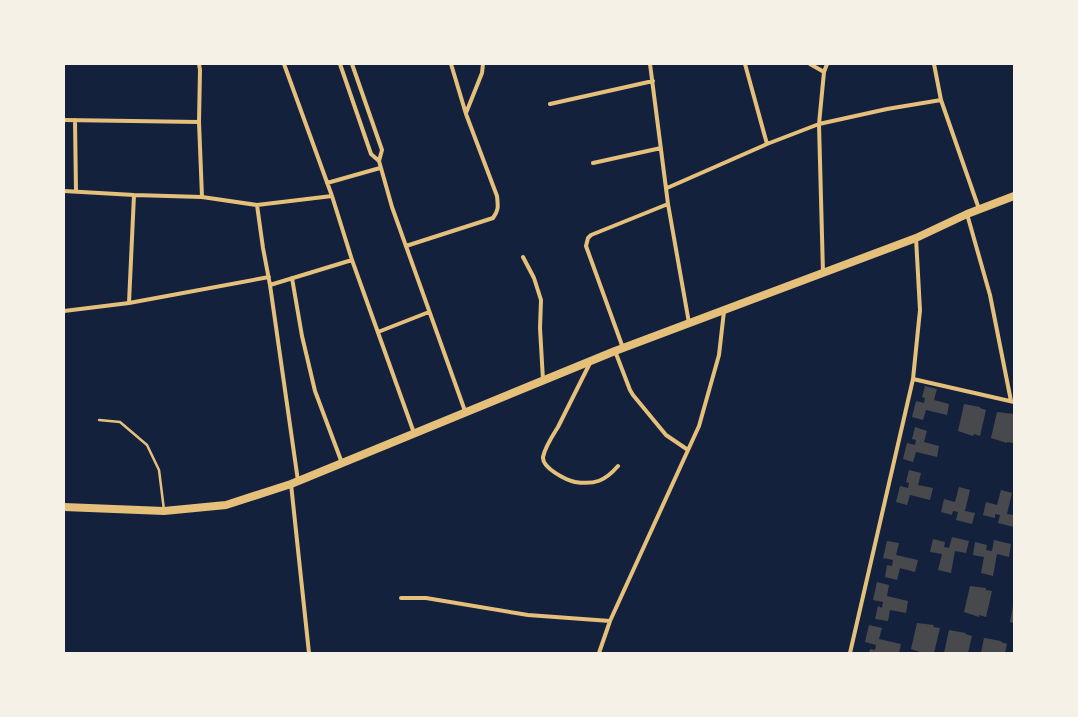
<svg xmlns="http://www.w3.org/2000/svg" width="1078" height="717" viewBox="0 0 1078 717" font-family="'Open Sans',sans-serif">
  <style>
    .building { fill: #48494c }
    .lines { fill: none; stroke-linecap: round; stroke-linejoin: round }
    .service { stroke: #e5c07b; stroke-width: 2.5 }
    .minor { stroke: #e5c07b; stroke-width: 4 }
    .trunk { stroke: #e5c07b; stroke-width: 8 }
  </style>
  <rect width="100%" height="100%" fill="#14213d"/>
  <!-- building -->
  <path class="building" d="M 925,386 L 937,389 L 934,400 L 949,404 L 947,415 L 926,410 L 923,420 L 912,417 L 916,401 L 924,403 L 925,398 L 922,397 Z
    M 964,404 L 980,407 L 980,408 L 986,410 L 980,436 L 974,434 L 973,436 L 958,431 Z
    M 997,412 L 1014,414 L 1014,443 L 1007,442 L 1007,443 L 991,438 Z
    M 915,427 L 927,431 L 924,442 L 939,446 L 937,457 L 916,452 L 913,462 L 903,459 L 907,443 L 915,445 L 916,440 L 912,439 Z
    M 909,470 L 921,473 L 918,485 L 933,488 L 930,500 L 910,495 L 907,505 L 896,502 L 900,486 L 908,488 L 909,483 L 906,482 Z
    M 959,487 L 970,490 L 965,511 L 975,513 L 972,524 L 956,520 L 958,512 L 953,511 L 952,515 L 941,512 L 944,499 L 955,502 Z
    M 1001,490 L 1012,493 L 1007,514 L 1014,515 L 1014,527 L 998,523 L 1000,515 L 995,514 L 995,518 L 983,515 L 986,502 L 997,505 Z
    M 952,537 L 969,541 L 966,553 L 955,551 L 951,573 L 938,570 L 942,554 L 930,552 L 933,539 L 945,542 L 944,547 L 949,548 Z
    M 994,540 L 1011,544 L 1009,557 L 997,554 L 993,576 L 981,573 L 984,557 L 973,555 L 975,542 L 987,545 L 986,550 L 992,551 Z
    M 887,541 L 899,543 L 896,555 L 918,560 L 915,572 L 900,568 L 897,580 L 885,577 L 887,565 L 892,566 L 893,560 L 883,558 Z
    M 877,582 L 889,585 L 887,596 L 908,601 L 906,613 L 890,610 L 888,621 L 875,619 L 878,606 L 882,608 L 883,602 L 873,600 Z
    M 970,586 L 986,588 L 986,590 L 992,591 L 986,617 L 979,615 L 979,617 L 964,612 Z
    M 1013,606 L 1014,607 L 1014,623 L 1010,622 Z
    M 917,623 L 934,625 L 933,627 L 940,628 L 934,653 L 923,653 L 911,649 Z
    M 869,625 L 882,628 L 879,639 L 901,644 L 899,653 L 869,653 L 870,649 L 875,650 L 876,645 L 865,642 Z
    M 949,630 L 966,633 L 965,634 L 972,636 L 968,653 L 944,653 Z
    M 984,638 L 1001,641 L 1001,642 L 1007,644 L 1005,653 L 981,653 Z"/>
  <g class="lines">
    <!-- service -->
    <path class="service" d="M 99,420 L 120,422 L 147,445 L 159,470 L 164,510"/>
    <!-- minor -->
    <path class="minor" d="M 199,64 L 200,70 L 199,122 L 202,197
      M 284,64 L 332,196 L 352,260 L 414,433
      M 340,64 L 371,154 L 379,161 L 382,150 L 352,64
      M 650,64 L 668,204 L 689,323
      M 745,64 L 767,144
      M 810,64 L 824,72
      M 934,64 L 941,100 L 979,209
      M 550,104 L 653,81
      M 466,113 L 482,73 L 483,64
      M 64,120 L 199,122
      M 75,120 L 76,191
      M 379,161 L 392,207 L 465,411
      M 593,163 L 661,148
      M 327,183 L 380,168
      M 667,188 L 767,144 L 819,124 L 887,109 L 941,100
      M 64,191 L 134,195 L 202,197 L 257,205 L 332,196
      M 257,205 L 263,248 L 270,285 L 298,481
      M 967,214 L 990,295 L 1011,401
      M 406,246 L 493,218 C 499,210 498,206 497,196 L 466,114 L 451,64
      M 523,257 L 534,278 L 541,300 L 540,328 L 543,380
      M 823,273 L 819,124 L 824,72 L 827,64
      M 292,278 L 302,336 L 315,391 L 342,463
      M 270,285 L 352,260
      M 129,303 L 134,195
      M 64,311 L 129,303 L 269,277
      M 378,332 L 429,312
      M 623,348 L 586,246 L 588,238 L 591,235 L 668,204
      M 615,351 L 630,390 L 633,395 L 666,435 L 688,450
      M 591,361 C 580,383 569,405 558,427 C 553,435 545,447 543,457 C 542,468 566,480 575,482 C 595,485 605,481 618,466
      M 913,379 L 1014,402
      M 291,484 L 309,653
      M 401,598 L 426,598 L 528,615 L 610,621
      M 599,653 L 610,621 L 699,426 L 719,355 L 724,311
      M 850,653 L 913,379 L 920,310 L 916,238"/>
    <!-- trunk -->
    <path class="trunk" d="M 64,507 L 164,511 L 226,505 L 291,484 L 615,351 L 916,238 L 967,214 L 1014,196"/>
  </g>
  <!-- border -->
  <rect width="1078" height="717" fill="none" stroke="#f6f1e7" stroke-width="130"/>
</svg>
